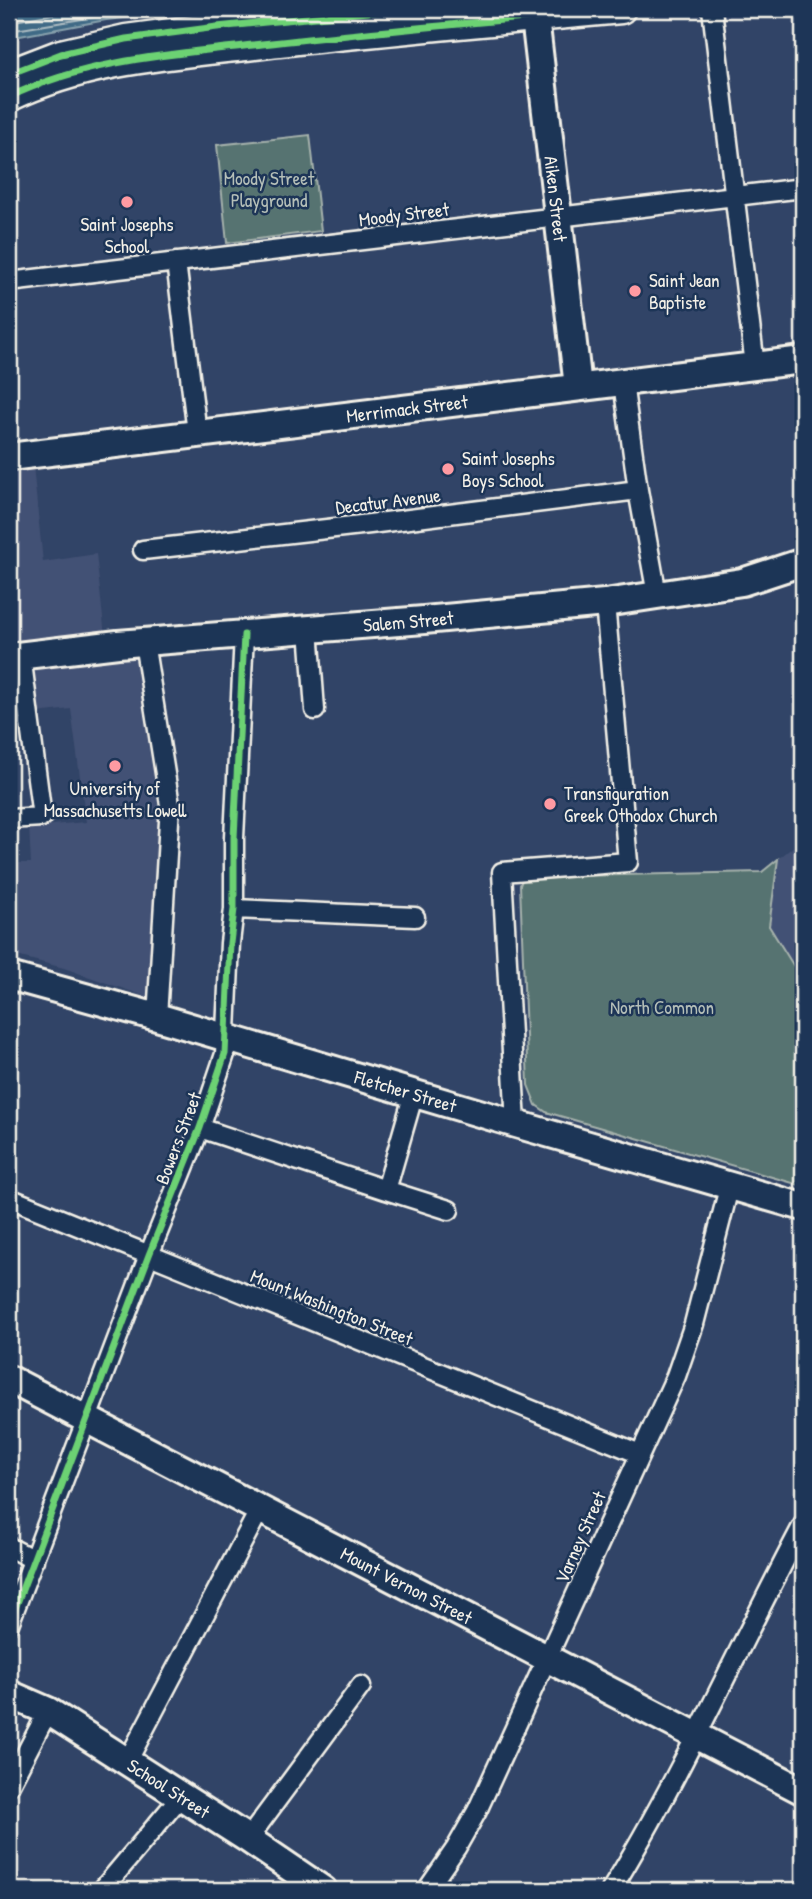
<svg xmlns="http://www.w3.org/2000/svg" width="812" height="1899" viewBox="0 0 812 1899" font-family="'Patrick Hand',sans-serif">
  <style>
    .built { fill: #435174 }
    .green { fill: #577371; stroke: #a6b2ac; stroke-width: 2 }
    .water { fill: #406b86; stroke: #88a1ad; stroke-width: 2 }
    .lines { fill: none; stroke-linecap: round; stroke-linejoin: round }
    .shore { stroke: #acbbc1; stroke-width: 2 }
    .street-casing { stroke: #f4f1e8; stroke-width: 23 }
    .secondary-casing { stroke: #f4f1e8; stroke-width: 32 }
    .primary-casing { stroke: #f4f1e8; stroke-width: 33 }
    .street { stroke: #1d3557; stroke-width: 18 }
    .secondary { stroke: #1d3557; stroke-width: 26 }
    .primary { stroke: #1d3557; stroke-width: 28 }
    .cycleway-casing { stroke: #1d3557; stroke-width: 11 }
    .cycleway { stroke: #6cd273; stroke-width: 7 }
    .poi-dot { fill: #ff9aa2; stroke: #1d3557; stroke-width: 2.5 }
    .labels { text-anchor: middle; stroke-width: 5; stroke-linejoin: round; paint-order: stroke }
    .park-label { font-size: 19px; fill: #b5bfb8; stroke: #1d3557 }
    .street-label { font-size: 19px; fill: #f4f1e8; stroke: #1d3557 }
    .poi-label { font-size: 19px; fill: #f4f1e8; stroke: #1d3557; text-anchor: start }
  </style>
  <rect width="100%" height="100%" fill="#314467"/>
  <filter id="ink" filterUnits="userSpaceOnUse"><feTurbulence type="fractalNoise" baseFrequency=".0143" numOctaves="2"/><feDisplacementMap in="SourceGraphic" scale="14" xChannelSelector="R" yChannelSelector="G"/><feConvolveMatrix kernelMatrix="1 2 1 2 8 2 1 2 1" color-interpolation-filters="sRGB"/></filter>
  <g filter="url(#ink)">
    <!-- built -->
    <path class="built" d="M 33,466 L 43,562 L 96,554 L 107,655 L 134,653 L 160,818 L 150,998 L 64,968 L 9,954 L 9,863 L 31,863 L 29,827 L 86,822 L 71,709 L 36,713 L 9,647 L 9,469 Z
      M 803,839 L 803,981 L 769,926 L 778,859 Z"/>
    <!-- green -->
    <path class="green" d="M 310,135 L 321,231 L 227,243 L 217,145 Z
      M 778,859 L 769,926 L 803,981 L 803,1186 L 546,1112 L 536,1105 L 528,1085 L 520,885 L 523,878 L 528,877 L 762,872 Z"/>
    <!-- water -->
    <path class="water" d="M 9,9 L 203,9 L 106,20 L 9,38 Z"/>
    <g class="lines">
      <!-- shore -->
      <path class="shore" d="M 9,22 L 81,9
        M 9,31 L 143,9"/>
      <defs>
        <path id="street" d="M 712,9 L 755,366
          M 176,262 L 197,433
          M 9,282 L 803,188
          M 623,383 L 638,490 L 657,595
          M 143,550 L 370,524 L 638,490
          M 309,629 L 315,710
          M 144,642 L 170,805 L 157,1017
          M 9,819 L 42,817 L 21,655
          M 234,909 L 415,917
          M 516,1124 L 502,872 L 628,862 L 605,603
          M 200,1128 L 386,1190 L 414,1093
          M 386,1190 L 449,1210
          M 9,1198 L 640,1454
          M 9,1547 L 34,1560
          M 9,1624 L 149,1255 L 200,1128 L 225,1054 L 230,943 L 234,909 L 234,838 L 244,635
          M 127,1762 L 260,1509
          M 9,1786 L 48,1711
          M 248,1839 L 361,1686
          M 102,1890 L 181,1796
          M 427,1890 L 456,1848 L 477,1811 L 676,1376 L 694,1324 L 730,1184
          M 611,1890 C 683,1773 738,1647 803,1525"/>
        <g id="secondary">
          <path id="s1" d="M 534,9 L 578,387"/>
          <path id="s2" d="M 9,457 L 803,360"/>
          <path id="s3" d="M 9,657 L 118,644 L 424,620 L 605,603 L 742,582 L 803,562"/>
          <path id="s4" d="M 9,976 L 157,1017 L 516,1124 L 803,1207"/>
          <path id="s5" d="M 9,1379 L 803,1791"/>
          <path id="s6" d="M 9,1694 L 48,1711 L 248,1839 L 323,1890"/>
        </g>
        <path id="primary" d="M 9,74 L 61,54 L 126,39 L 217,27 L 397,9
          M 9,97 C 88,59 176,54 262,44 C 381,31 501,20 621,9"/>
      </defs>
      <!-- street casing -->
      <use href="#street" class="street-casing"/>
      <!-- secondary casing -->
      <use href="#secondary" class="secondary-casing"/>
      <!-- primary casing -->
      <use href="#primary" class="primary-casing"/>
      <!-- street -->
      <use href="#street" class="street"/>
      <!-- secondary -->
      <use href="#secondary" class="secondary"/>
      <!-- primary -->
      <use href="#primary" class="primary"/>
      <defs>
        <path id="cycleway" d="M 9,74 L 61,54 L 126,39 L 217,27 L 397,9
          M 9,97 C 88,59 176,54 262,44 C 381,31 501,20 621,9
          M 9,1624 L 149,1255 L 200,1128 L 225,1054 L 230,943 L 234,909 L 234,838 L 244,635"/>
      </defs>
      <!-- cycleway casing -->
      <use href="#cycleway" class="cycleway-casing"/>
      <!-- cycleway -->
      <use href="#cycleway" class="cycleway"/>
    </g>
  </g>
  <!-- markers -->
  <g class="poi-dot">
    <circle cx="127" cy="202" r="7"/>
    <circle cx="635" cy="291" r="7"/>
    <circle cx="448" cy="469" r="7"/>
    <circle cx="115" cy="766" r="7"/>
    <circle cx="550" cy="804" r="7"/>
  </g>
  <g class="labels">
    <!-- park labels -->
    <g class="park-label">
      <text x="269" y="185">Moody Street<tspan x="269" dy="22">Playground</tspan></text>
      <text x="662" y="1014">North Common</text>
    </g>
    <!-- street labels -->
    <g class="street-label">
      <text dy="7" stroke="none"><textPath href="#s1" startOffset="191">Aiken Street</textPath></text>
      <text transform="translate(404 214) rotate(-7)" y="7">Moody Street</text>
      <text dy="7" stroke="none"><textPath href="#s2" startOffset="401">Merrimack Street</textPath></text>
      <text transform="translate(388 501) rotate(-7)" y="7">Decatur Avenue</text>
      <text dy="7" stroke="none"><textPath href="#s3" startOffset="401">Salem Street</textPath></text>
      <text dy="7" stroke="none"><textPath href="#s4" startOffset="413">Fletcher Street</textPath></text>
      <text transform="translate(178 1138) rotate(-69)" y="7">Bowers Street</text>
      <text transform="translate(332 1307) rotate(22)" y="7">Mount Washington Street</text>
      <text transform="translate(580 1537) rotate(-66)" y="7">Varney Street</text>
      <text dy="7" stroke="none"><textPath href="#s5" startOffset="448">Mount Vernon Street</textPath></text>
      <text dy="7" stroke="none"><textPath href="#s6" startOffset="186">School Street</textPath></text>
    </g>
    <!-- poi labels -->
    <g class="poi-label">
      <text x="127" y="231" text-anchor="middle">Saint Josephs<tspan x="127" dy="22">School</tspan></text>
      <text x="649" y="287">Saint Jean<tspan x="649" dy="22">Baptiste</tspan></text>
      <text x="462" y="465">Saint Josephs<tspan x="462" dy="22">Boys School</tspan></text>
      <text x="115" y="795" text-anchor="middle">University of<tspan x="115" dy="22">Massachusetts Lowell</tspan></text>
      <text x="564" y="800">Transfiguration<tspan x="564" dy="22">Greek Othodox Church</tspan></text>
    </g>
  </g>
  <!-- margin -->
  <rect width="812" height="1899" fill="none" stroke="#1d3557" stroke-width="35"/>
  <rect x="18" y="18" width="777" height="1864" fill="none" stroke="#f4f1e8" stroke-width="2.5" filter="url(#ink)"/>
</svg>
